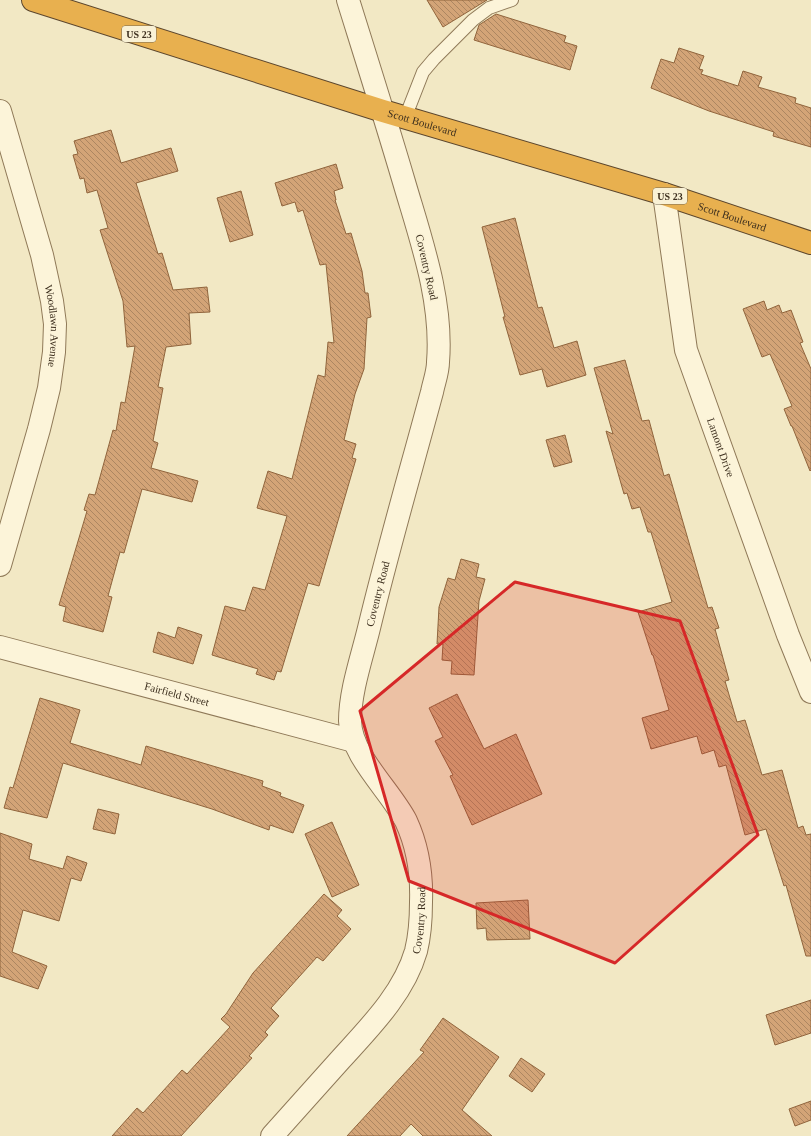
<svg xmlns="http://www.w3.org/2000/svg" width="811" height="1136" viewBox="0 0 811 1136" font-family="'Times New Roman',serif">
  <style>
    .building { fill: url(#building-back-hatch); stroke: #90643c }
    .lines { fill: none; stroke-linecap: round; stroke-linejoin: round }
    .lane-casing { stroke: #8f7958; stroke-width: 14 }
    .street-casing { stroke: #8f7958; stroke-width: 24 }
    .highway-casing { stroke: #5c462d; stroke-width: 24 }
    .lane { stroke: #fcf4d9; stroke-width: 12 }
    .street { stroke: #fcf4d9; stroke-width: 22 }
    .highway { stroke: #e8b04f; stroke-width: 22 }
    .marked { fill: #d62828; fill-opacity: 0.2; stroke: #d62828; stroke-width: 3; stroke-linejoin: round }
    .labels { text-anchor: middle; stroke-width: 3; stroke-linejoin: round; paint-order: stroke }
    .shield { fill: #f9f1d5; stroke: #756955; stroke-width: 1 }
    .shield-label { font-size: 10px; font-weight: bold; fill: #3d2f1e }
    .street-label { font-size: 11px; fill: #3d2f1e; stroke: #f9f1d5 }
  </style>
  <defs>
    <pattern id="building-back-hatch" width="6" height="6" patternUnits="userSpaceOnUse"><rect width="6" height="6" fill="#d3a477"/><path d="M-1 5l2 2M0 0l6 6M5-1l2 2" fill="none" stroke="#ac8661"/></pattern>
  </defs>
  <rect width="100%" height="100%" fill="#f2e8c4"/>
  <!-- building -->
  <path class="building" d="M 427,0 L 487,0 L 443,27 Z
    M 496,14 L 566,36 L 564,42 L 577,46 L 570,70 L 474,40 L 479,25 Z
    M 679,48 L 704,56 L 699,69 L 703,70 L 701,74 L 738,86 L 743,71 L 762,77 L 758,87 L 796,98 L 795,103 L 811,108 L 811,147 L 773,136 L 774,132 L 709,111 L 651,88 L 661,59 L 674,63 Z
    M 111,130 L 121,163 L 171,148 L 178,171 L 136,183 L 158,254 L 162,253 L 173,290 L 207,287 L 210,312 L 189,313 L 191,344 L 166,347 L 158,387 L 163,388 L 153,441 L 158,443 L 151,468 L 198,481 L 192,502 L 142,489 L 124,553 L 120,552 L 108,596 L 112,597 L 103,632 L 63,621 L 66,607 L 59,605 L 87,511 L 84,510 L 89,494 L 95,495 L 113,430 L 116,431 L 121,402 L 125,403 L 135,346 L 127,347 L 123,301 L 100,230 L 108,228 L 97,190 L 87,193 L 84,178 L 80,179 L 73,155 L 78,154 L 74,141 Z
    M 336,164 L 343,188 L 334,191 L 336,200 L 335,200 L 346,234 L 351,233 L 362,271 L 365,293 L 368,293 L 371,317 L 367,318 L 364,369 L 355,394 L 344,440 L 356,444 L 352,458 L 356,459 L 319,586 L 308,583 L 281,672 L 277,671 L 274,680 L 256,674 L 258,669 L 212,655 L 225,606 L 245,611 L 253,587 L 265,590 L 287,516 L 257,508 L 268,471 L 292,479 L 318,375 L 325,377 L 328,342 L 334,343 L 326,264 L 320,265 L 303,210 L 298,212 L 295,202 L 282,206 L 275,183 Z
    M 241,191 L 253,235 L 230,242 L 217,198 Z
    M 515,218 L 538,308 L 542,307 L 554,348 L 577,341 L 586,375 L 547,387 L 542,369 L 520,375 L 503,317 L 505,317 L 482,227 Z
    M 764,301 L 767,310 L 779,305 L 782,313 L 791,310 L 803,342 L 800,343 L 811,369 L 811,470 L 810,471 L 792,426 L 791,426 L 784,409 L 792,406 L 770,354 L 762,357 L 743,309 Z
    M 625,360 L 642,421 L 649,420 L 664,476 L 669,474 L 708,608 L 712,607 L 719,628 L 715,629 L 729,680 L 725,681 L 737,722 L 745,720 L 762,775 L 782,770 L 798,828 L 803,826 L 806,835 L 811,834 L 811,956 L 806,956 L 786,885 L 784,886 L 766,829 L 745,835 L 726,765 L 719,767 L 714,750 L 702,754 L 697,736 L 651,749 L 642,718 L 669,710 L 653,655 L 652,655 L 638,612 L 672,602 L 651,532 L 648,532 L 640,507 L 632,509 L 627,493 L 624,494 L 606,431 L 613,434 L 594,368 Z
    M 565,435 L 572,462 L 554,467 L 546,440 Z
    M 461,559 L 479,564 L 476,577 L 485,579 L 479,601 L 474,675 L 451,674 L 452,661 L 442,660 L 443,644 L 437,644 L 439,607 L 448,578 L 455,580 Z
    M 178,627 L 202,635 L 193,664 L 153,652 L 158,632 L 175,638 Z
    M 457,694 L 484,749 L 516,734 L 542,794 L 472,825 L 450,776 L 453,775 L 435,741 L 443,737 L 429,708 Z
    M 40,698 L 80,710 L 70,743 L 141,765 L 146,746 L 263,781 L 262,786 L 281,793 L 280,796 L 304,805 L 293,833 L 270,825 L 269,830 L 212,809 L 63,763 L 47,818 L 4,808 L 10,787 L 13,788 Z
    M 98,809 L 119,814 L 115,834 L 93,829 Z
    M 332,822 L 359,885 L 332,897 L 305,834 Z
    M 0,833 L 32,844 L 29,859 L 63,869 L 67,856 L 87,863 L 81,881 L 71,878 L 59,921 L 23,910 L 12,952 L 47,966 L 38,989 L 0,976 Z
    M 324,894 L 342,910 L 337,916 L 351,929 L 323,961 L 317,957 L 271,1008 L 279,1016 L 265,1032 L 268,1035 L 249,1056 L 252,1058 L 181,1136 L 112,1136 L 137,1108 L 143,1113 L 182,1070 L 187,1074 L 230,1027 L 221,1019 L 226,1014 L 253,973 Z
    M 528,900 L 530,939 L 487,940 L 486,928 L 477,929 L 476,903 Z
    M 811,1000 L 811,1033 L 775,1045 L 766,1015 Z
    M 443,1018 L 499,1057 L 462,1110 L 492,1136 L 423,1136 L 411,1124 L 400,1136 L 347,1136 L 424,1052 L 420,1050 Z
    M 521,1058 L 545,1074 L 532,1092 L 509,1076 Z
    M 811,1101 L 811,1120 L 795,1126 L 789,1109 Z"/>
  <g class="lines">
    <defs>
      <path id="lane" d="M 405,118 L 423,72 L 434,59 L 473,20 L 489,8 L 512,0"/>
      <g id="street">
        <path id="s1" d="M 0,111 L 42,255 L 52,301 L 55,324 L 54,352 L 49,388 L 39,429 L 0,565"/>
        <path id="s2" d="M 664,194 L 686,350 L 788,635 L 811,692"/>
        <path id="s3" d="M 0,647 L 354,741"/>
        <path id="s4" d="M 272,1136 C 295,1110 318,1085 341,1059 C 370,1027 404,993 416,951 C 420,935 421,918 421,902 C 422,874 418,847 406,821 C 390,790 351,756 350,721 C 350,691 362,657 369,628 C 388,549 411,470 432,392 C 434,382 438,372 438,362 C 443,301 421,240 404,182 C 386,121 367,61 348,0"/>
      </g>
      <g id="highway">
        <path id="s5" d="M 33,0 L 383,111 L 664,194 L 811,243"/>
      </g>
    </defs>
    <!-- lane casing -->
    <use href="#lane" class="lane-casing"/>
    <!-- street casing -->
    <use href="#street" class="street-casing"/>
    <!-- highway casing -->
    <use href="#highway" class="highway-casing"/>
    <!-- lane -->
    <use href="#lane" class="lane"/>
    <!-- street -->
    <use href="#street" class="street"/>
    <!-- highway -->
    <use href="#highway" class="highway"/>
  </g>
  <!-- marked area -->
  <path class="marked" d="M 515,582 L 680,621 L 758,835 L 615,963 L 409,881 L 360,711 Z"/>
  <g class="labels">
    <!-- shield labels -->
    <g class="shield">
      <rect x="122" y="26" width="34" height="16" rx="3"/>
      <rect x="653" y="188" width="34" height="16" rx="3"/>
    </g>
    <g class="shield-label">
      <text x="139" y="38">US 23</text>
      <text x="670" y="200">US 23</text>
    </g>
    <!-- street labels -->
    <g class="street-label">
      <text dy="4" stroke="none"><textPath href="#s5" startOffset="408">Scott Boulevard</textPath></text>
      <text dy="4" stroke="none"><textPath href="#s5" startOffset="732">Scott Boulevard</textPath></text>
      <text transform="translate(427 267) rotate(77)" y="4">Coventry Road</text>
      <text dy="4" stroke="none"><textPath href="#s1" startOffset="222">Woodlawn Avenue</textPath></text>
      <text dy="4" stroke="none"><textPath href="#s2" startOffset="261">Lamont Drive</textPath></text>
      <text dy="4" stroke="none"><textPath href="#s4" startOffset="615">Coventry Road</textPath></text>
      <text dy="4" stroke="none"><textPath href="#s3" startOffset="183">Fairfield Street</textPath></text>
      <text dy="4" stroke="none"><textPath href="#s4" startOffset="267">Coventry Road</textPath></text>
    </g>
  </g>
</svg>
